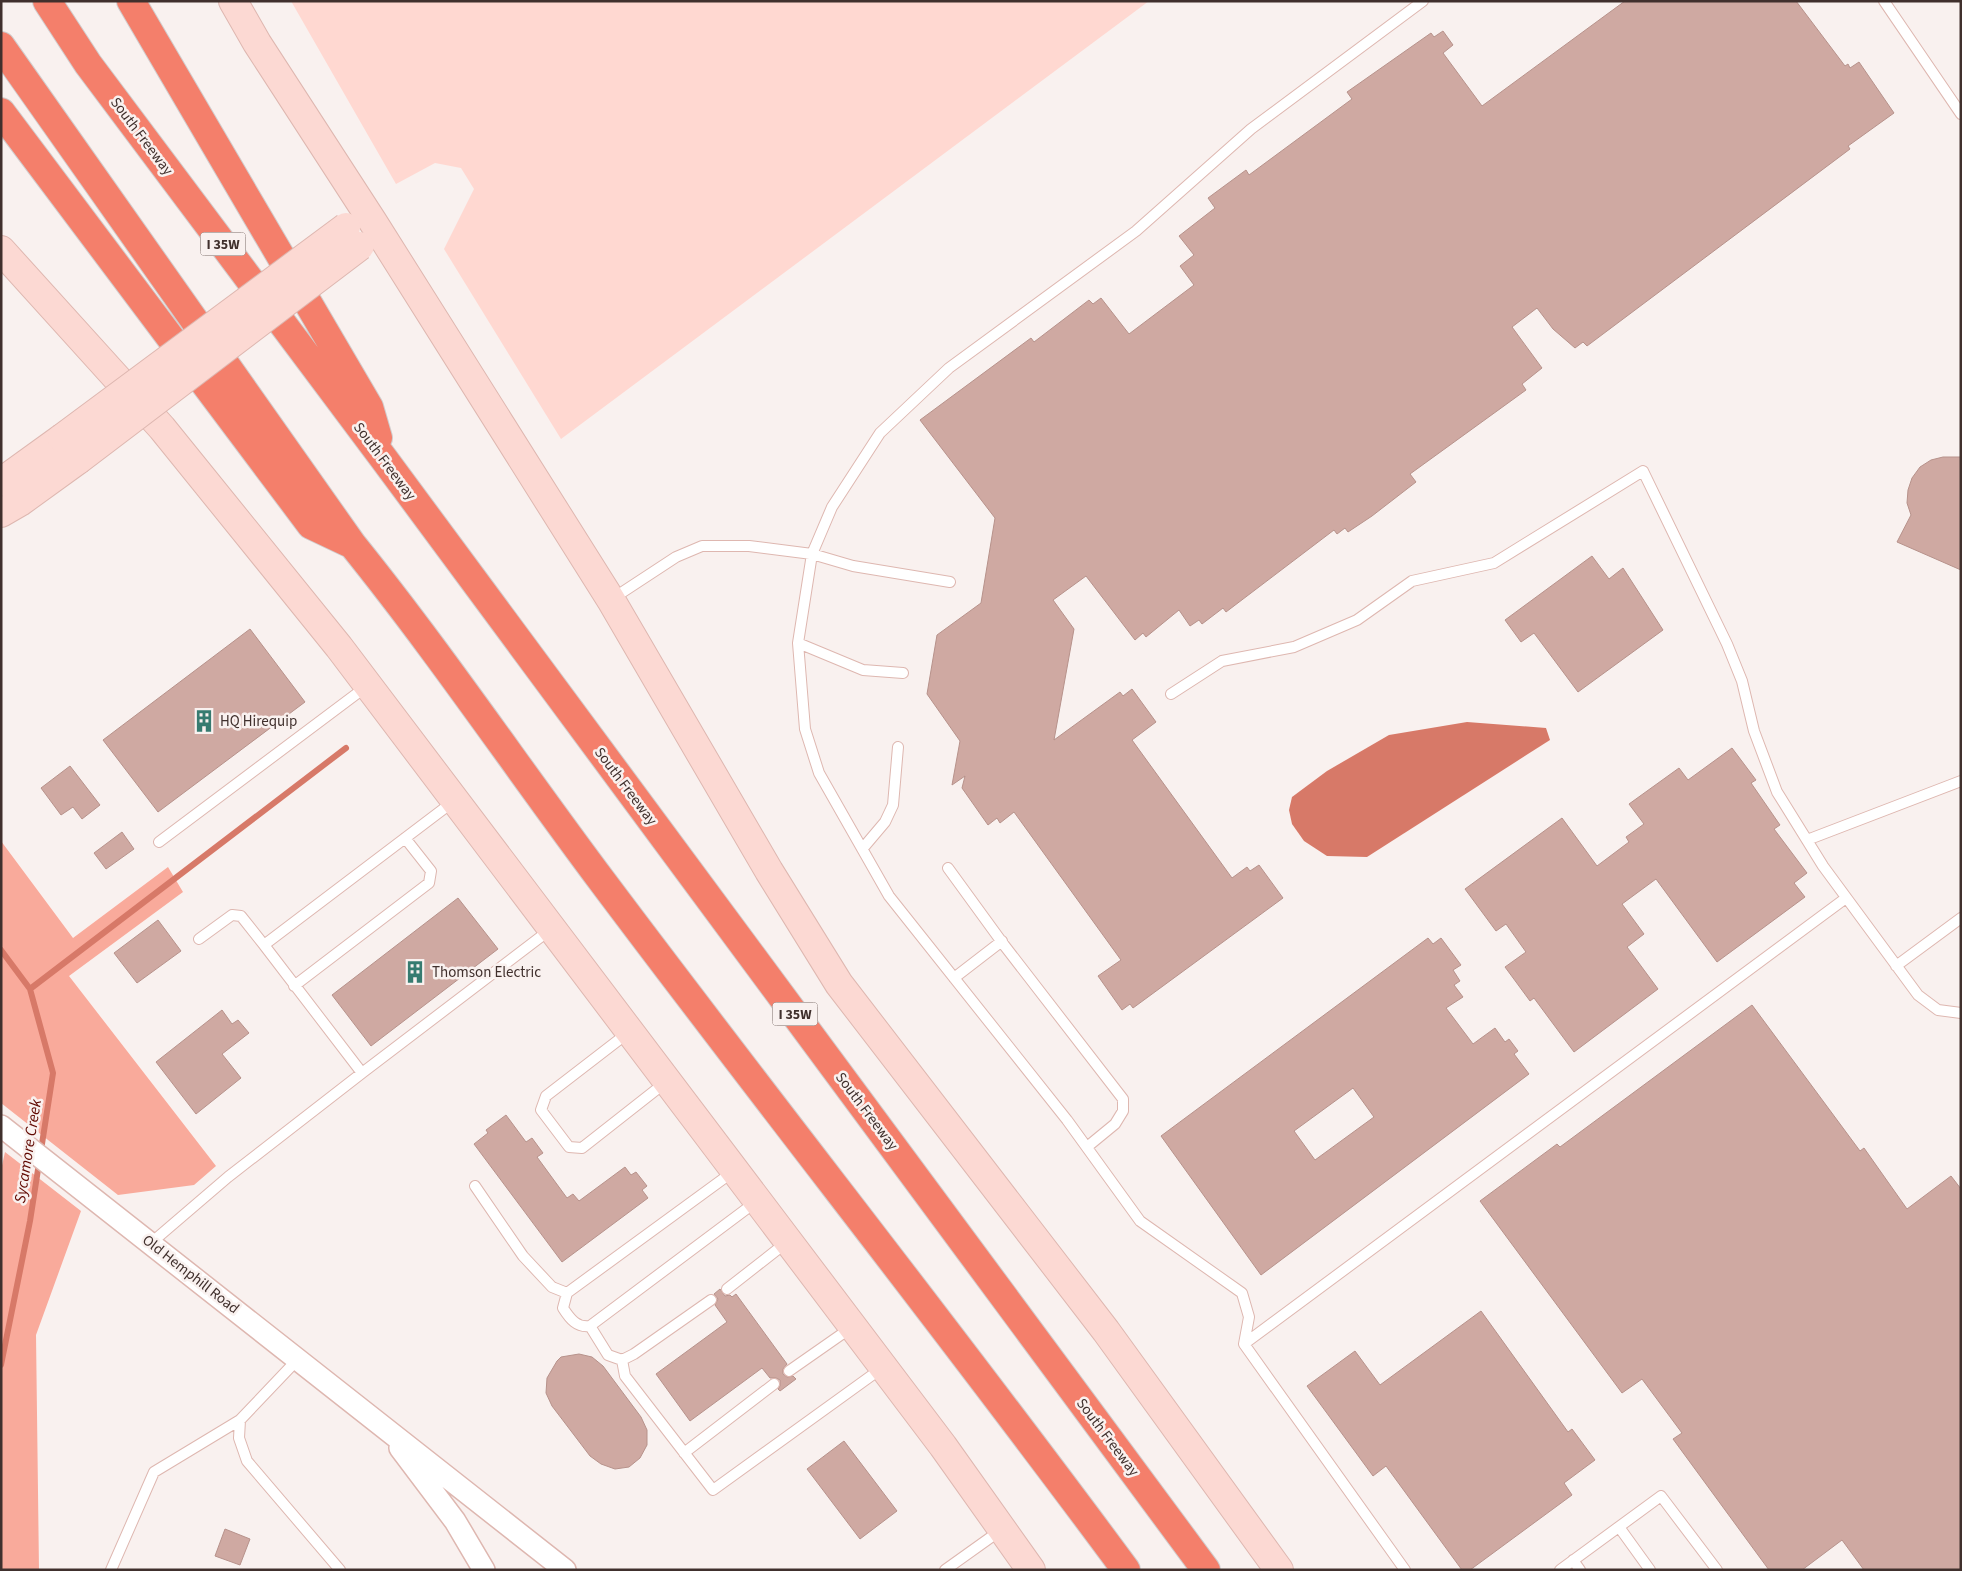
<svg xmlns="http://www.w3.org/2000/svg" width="1962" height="1571" viewBox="0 0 1962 1571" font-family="'Source Sans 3',sans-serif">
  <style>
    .green { fill: #ffd8d1 }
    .forest { fill: #f9aa9b }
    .water { fill: #d77968 }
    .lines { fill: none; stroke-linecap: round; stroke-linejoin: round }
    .stream { stroke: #d77968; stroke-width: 6 }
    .building { fill: #cfa9a2; stroke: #b7928b; fill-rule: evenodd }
    .service-casing { stroke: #deb7b0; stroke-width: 12 }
    .minor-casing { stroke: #deb7b0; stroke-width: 24 }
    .secondary-casing { stroke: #deb7b0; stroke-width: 30 }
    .motorway-casing { stroke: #d1cdcd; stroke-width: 30 }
    .service { stroke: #fff; stroke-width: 10 }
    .minor { stroke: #fff; stroke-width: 21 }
    .secondary { stroke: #fcd9d3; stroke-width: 28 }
    .motorway { stroke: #f47f6b; stroke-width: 28 }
    .secondary-bridge-casing { stroke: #deb7b0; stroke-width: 30; stroke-linecap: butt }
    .secondary-bridge { stroke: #fcd9d3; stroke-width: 28 }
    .labels { text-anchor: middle; stroke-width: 5; stroke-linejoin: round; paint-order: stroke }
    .shield { fill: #f9f1ef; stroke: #786a67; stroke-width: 1 }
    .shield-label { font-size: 14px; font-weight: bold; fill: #40302d }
    .street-label { font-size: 15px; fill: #40302d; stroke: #f9f1ef }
    .poi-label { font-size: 15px; fill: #40302d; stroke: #f9f1ef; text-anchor: start }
    .water-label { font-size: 16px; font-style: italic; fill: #600801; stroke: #f9f1ef }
  </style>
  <rect width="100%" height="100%" fill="#f9f1ef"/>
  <!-- green -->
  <path class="green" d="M 291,1 L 1149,1 L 561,439 L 444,249 L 474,189 L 461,168 L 435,163 L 396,184 Z"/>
  <!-- forest -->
  <path class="forest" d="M 1,841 L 73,938 L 168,867 L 183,892 L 69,976 L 216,1166 L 194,1185 L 118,1195 L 1,1103 Z
    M 5,1152 L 81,1211 L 36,1335 L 39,1570 L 1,1570 L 1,1170 Z"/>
  <!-- water -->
  <path class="water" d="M 1467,722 L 1546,728 L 1550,740 L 1367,857 L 1327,856 L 1304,841 L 1292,824 L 1289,810 L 1292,797 L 1327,771 L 1389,735 Z"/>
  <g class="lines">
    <!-- stream -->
    <path class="stream" d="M 1,950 L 30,989 L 53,1073 L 30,1221 L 1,1365
      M 30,989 L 346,748"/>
  </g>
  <!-- building -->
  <path class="building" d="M 1625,1 L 1796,1 L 1845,66 L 1848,64 L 1850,68 L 1859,62 L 1894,113 L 1848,146 L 1850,149 L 1587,346 L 1583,342 L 1575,348 L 1553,329 L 1537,308 L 1512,327 L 1542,368 L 1522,384 L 1526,390 L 1410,474 L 1416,482 L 1372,516 L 1348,532 L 1345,528 L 1337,534 L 1334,530 L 1226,612 L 1223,608 L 1202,624 L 1199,620 L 1190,626 L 1179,610 L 1146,637 L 1143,633 L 1135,640 L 1086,576 L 1053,600 L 1074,629 L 1054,740 L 1120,692 L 1123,696 L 1132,689 L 1156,722 L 1132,740 L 1232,878 L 1247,867 L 1250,871 L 1259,865 L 1283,898 L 1133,1008 L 1130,1004 L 1122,1010 L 1098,976 L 1121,960 L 1014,812 L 1000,823 L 997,818 L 988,825 L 962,788 L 965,776 L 952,785 L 960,741 L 927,694 L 937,635 L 981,603 L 995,518 L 920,420 L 1031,338 L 1034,342 L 1089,300 L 1093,304 L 1101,298 L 1129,334 L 1194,285 L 1180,266 L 1194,255 L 1179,236 L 1215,208 L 1208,198 L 1246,170 L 1249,175 L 1352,99 L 1347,92 L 1431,33 L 1434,37 L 1443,31 L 1453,45 L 1443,53 L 1482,106 Z
    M 1943,457 L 1961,457 L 1961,570 L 1897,542 L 1911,515 L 1907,503 L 1908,490 L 1912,478 L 1920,467 L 1931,460 Z
    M 1592,556 L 1609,579 L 1623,568 L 1663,630 L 1578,692 L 1534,633 L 1521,642 L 1505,620 Z
    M 250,629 L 305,702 L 158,812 L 103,740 Z
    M 1732,748 L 1756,780 L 1751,783 L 1780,825 L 1774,829 L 1807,873 L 1794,883 L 1805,897 L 1717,962 L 1656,879 L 1622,904 L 1644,934 L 1627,947 L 1658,989 L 1574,1052 L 1534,998 L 1530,1001 L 1505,967 L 1526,952 L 1506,924 L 1496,931 L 1465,889 L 1562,818 L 1597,866 L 1629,842 L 1626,837 L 1644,824 L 1629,804 L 1679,768 L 1688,780 Z
    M 70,766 L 100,805 L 82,819 L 73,807 L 61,815 L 41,788 Z
    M 122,832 L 134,849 L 106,869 L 94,853 Z
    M 458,898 L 498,949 L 371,1046 L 332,995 Z
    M 158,920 L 181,951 L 137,983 L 114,953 Z
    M 1428,938 L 1433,944 L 1441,938 L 1461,965 L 1453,970 L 1460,981 L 1454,985 L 1463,997 L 1446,1008 L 1473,1044 L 1495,1028 L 1505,1042 L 1509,1039 L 1518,1051 L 1514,1054 L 1529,1074 L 1261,1275 L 1161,1136 ZM 1353,1088 L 1374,1117 L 1315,1160 L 1294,1131 Z
    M 1752,1005 L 1860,1151 L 1864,1148 L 1907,1209 L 1951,1176 L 1961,1189 L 1961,1570 L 1864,1570 L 1842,1540 L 1802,1570 L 1769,1570 L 1673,1439 L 1682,1433 L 1642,1379 L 1622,1393 L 1480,1201 L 1557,1144 L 1560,1147 Z
    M 222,1010 L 232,1024 L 238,1020 L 249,1033 L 222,1054 L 241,1078 L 196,1114 L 156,1062 Z
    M 506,1115 L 526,1142 L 532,1138 L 543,1153 L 537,1157 L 567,1198 L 573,1194 L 579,1201 L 625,1167 L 631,1175 L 636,1172 L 647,1186 L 642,1190 L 648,1198 L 562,1262 L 474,1144 L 488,1133 L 486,1130 Z
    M 720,1289 L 725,1296 L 730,1295 L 732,1297 L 736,1294 L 787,1364 L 783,1369 L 783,1374 L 787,1377 L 793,1376 L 796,1379 L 780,1391 L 778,1389 L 780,1386 L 780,1380 L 776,1378 L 770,1378 L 762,1368 L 690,1421 L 656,1374 L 727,1322 L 715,1305 L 718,1299 L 714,1294 Z
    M 1481,1311 L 1568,1432 L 1572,1429 L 1595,1460 L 1564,1483 L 1572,1495 L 1470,1570 L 1462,1570 L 1386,1466 L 1373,1476 L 1307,1386 L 1355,1351 L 1380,1385 Z
    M 579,1354 L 592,1357 L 603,1366 L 641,1417 L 647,1430 L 647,1445 L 640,1458 L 629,1467 L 615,1469 L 601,1464 L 590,1456 L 552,1406 L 546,1393 L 547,1378 L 557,1361 L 561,1357 Z
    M 844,1441 L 897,1511 L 860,1539 L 807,1469 Z
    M 225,1529 L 250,1539 L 240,1565 L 215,1556 Z"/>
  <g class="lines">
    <defs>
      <path id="service" d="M 1884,1 L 1961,114
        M 612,599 L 676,557 L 702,546 L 749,546 L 812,554 L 853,566 L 950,582
        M 798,643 L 863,670 L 903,673
        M 1171,694 L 1222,661 L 1294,647 L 1357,620 L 1412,581 L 1494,563 L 1643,471 L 1727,644 L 1742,681 L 1754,731 L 1777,792 L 1823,866 L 1918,995 L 1938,1010 L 1961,1013
        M 454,801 L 264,945 L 362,1073 L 551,929
        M 1807,840 L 1961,781
        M 159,842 L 367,686
        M 863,848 L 885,822 L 893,805 L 898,747
        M 948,868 L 1004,945 L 1123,1099 L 1123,1111 L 1115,1124 L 1087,1147
        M 199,939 L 232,915 L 241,916 L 264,945
        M 1896,966 L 1961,918
        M 954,978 L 1002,941
        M 294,986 L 429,883 L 431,871 L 405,838
        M 629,1032 L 546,1096 L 541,1110 L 569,1147 L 582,1148 L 666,1082
        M 475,1186 L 523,1256 L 552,1287 L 567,1293
        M 151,1243 L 228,1177 L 362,1073
        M 727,1289 L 787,1242
        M 711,1300 L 634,1354 L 622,1360 L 608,1355 L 590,1326 L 757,1201
        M 590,1326 C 577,1328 570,1319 563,1308 L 567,1293 L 734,1171
        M 1244,1344 L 1846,898
        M 622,1360 L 625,1376 L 713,1490 L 882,1368
        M 789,1371 L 852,1327
        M 240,1420 L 239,1438 L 247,1461 L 340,1570
        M 684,1453 L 774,1384
        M 1619,1527 L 1650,1570
        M 1573,1560 L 1580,1570
        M 111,1570 L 154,1472 L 240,1420 L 298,1359
        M 945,1570 L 1001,1530
        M 1405,1570 L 1244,1344 L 1249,1317 L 1242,1293 L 1140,1221 L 1067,1120 L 889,896 L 819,773 L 805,729 L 798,643 L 812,554 L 832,507 L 880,433 L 949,368 L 1136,231 L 1251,129 L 1423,1
        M 1560,1570 L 1661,1496 L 1717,1570"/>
      <path id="minor" d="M 1,1126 L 565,1570
        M 400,1448 L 455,1521 L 484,1570"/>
      <path id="secondary" d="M 233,1 L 257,43 L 373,222 L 611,600 L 769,871 L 839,984 L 1106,1331 L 1279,1570
        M 1,250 L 162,428 L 339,647 L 943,1446 L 1031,1570
        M 1,482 L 62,438
        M 1,513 L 20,502 L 78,460"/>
      <path id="motorway" d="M 47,1 L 88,64 L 384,459 L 1206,1570
        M 131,1 L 369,407 L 378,438
        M 1,46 L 352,544 C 440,653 518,769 602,881 C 775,1112 955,1338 1126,1570
        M 1,112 L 311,525 L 349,543"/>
    </defs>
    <!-- service casing -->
    <use href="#service" class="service-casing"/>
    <!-- minor casing -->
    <use href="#minor" class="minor-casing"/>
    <!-- secondary casing -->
    <use href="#secondary" class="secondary-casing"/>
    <!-- motorway casing -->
    <use href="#motorway" class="motorway-casing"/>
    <!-- service -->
    <use href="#service" class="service"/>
    <!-- minor -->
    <use href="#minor" class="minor"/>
    <!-- secondary -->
    <use href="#secondary" class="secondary"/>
    <!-- motorway -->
    <use href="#motorway" class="motorway"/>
    <defs>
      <path id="secondary-bridge" d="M 62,438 L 346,227
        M 78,460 L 360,246"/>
    </defs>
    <!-- secondary-bridge casing -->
    <use href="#secondary-bridge" class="secondary-bridge-casing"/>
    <!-- secondary-bridge -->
    <use href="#secondary-bridge" class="secondary-bridge"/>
  </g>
  <!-- icons -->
  <defs>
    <symbol id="building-bare" viewBox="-9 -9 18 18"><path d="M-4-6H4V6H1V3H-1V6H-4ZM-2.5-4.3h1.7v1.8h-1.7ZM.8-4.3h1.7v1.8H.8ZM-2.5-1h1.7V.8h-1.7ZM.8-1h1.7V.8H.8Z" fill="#367b70" stroke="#f9f1ef" stroke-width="2.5" paint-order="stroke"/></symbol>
  </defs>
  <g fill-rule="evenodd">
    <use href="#building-bare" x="188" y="705" width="32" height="32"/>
    <use href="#building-bare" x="399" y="956" width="32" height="32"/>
  </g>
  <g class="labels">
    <!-- shield labels -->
    <g class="shield">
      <rect x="200.5" y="232.5" width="45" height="23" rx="4"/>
      <rect x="772.5" y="1002.5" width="45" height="23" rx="4"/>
    </g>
    <g class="shield-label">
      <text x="223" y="249">I 35W</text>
      <text x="795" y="1019">I 35W</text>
    </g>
    <!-- street labels -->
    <g class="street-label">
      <text transform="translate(142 136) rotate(53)" y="5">South Freeway</text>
      <text transform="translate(385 461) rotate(53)" y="5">South Freeway</text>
      <text transform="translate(626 786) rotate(53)" y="5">South Freeway</text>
      <text transform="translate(867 1111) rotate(53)" y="5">South Freeway</text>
      <text transform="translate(191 1274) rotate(38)" y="5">Old Hemphill Road</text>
      <text transform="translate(1108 1437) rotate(53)" y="5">South Freeway</text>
    </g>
    <!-- poi labels -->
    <g class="poi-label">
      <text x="220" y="726">HQ Hirequip</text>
      <text x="432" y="977">Thomson Electric</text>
    </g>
    <!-- water labels -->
    <g class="water-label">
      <text transform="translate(27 1151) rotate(-81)" y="6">Sycamore Creek</text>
    </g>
  </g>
  <!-- border -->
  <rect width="1962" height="1571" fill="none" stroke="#40302d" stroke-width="5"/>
</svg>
